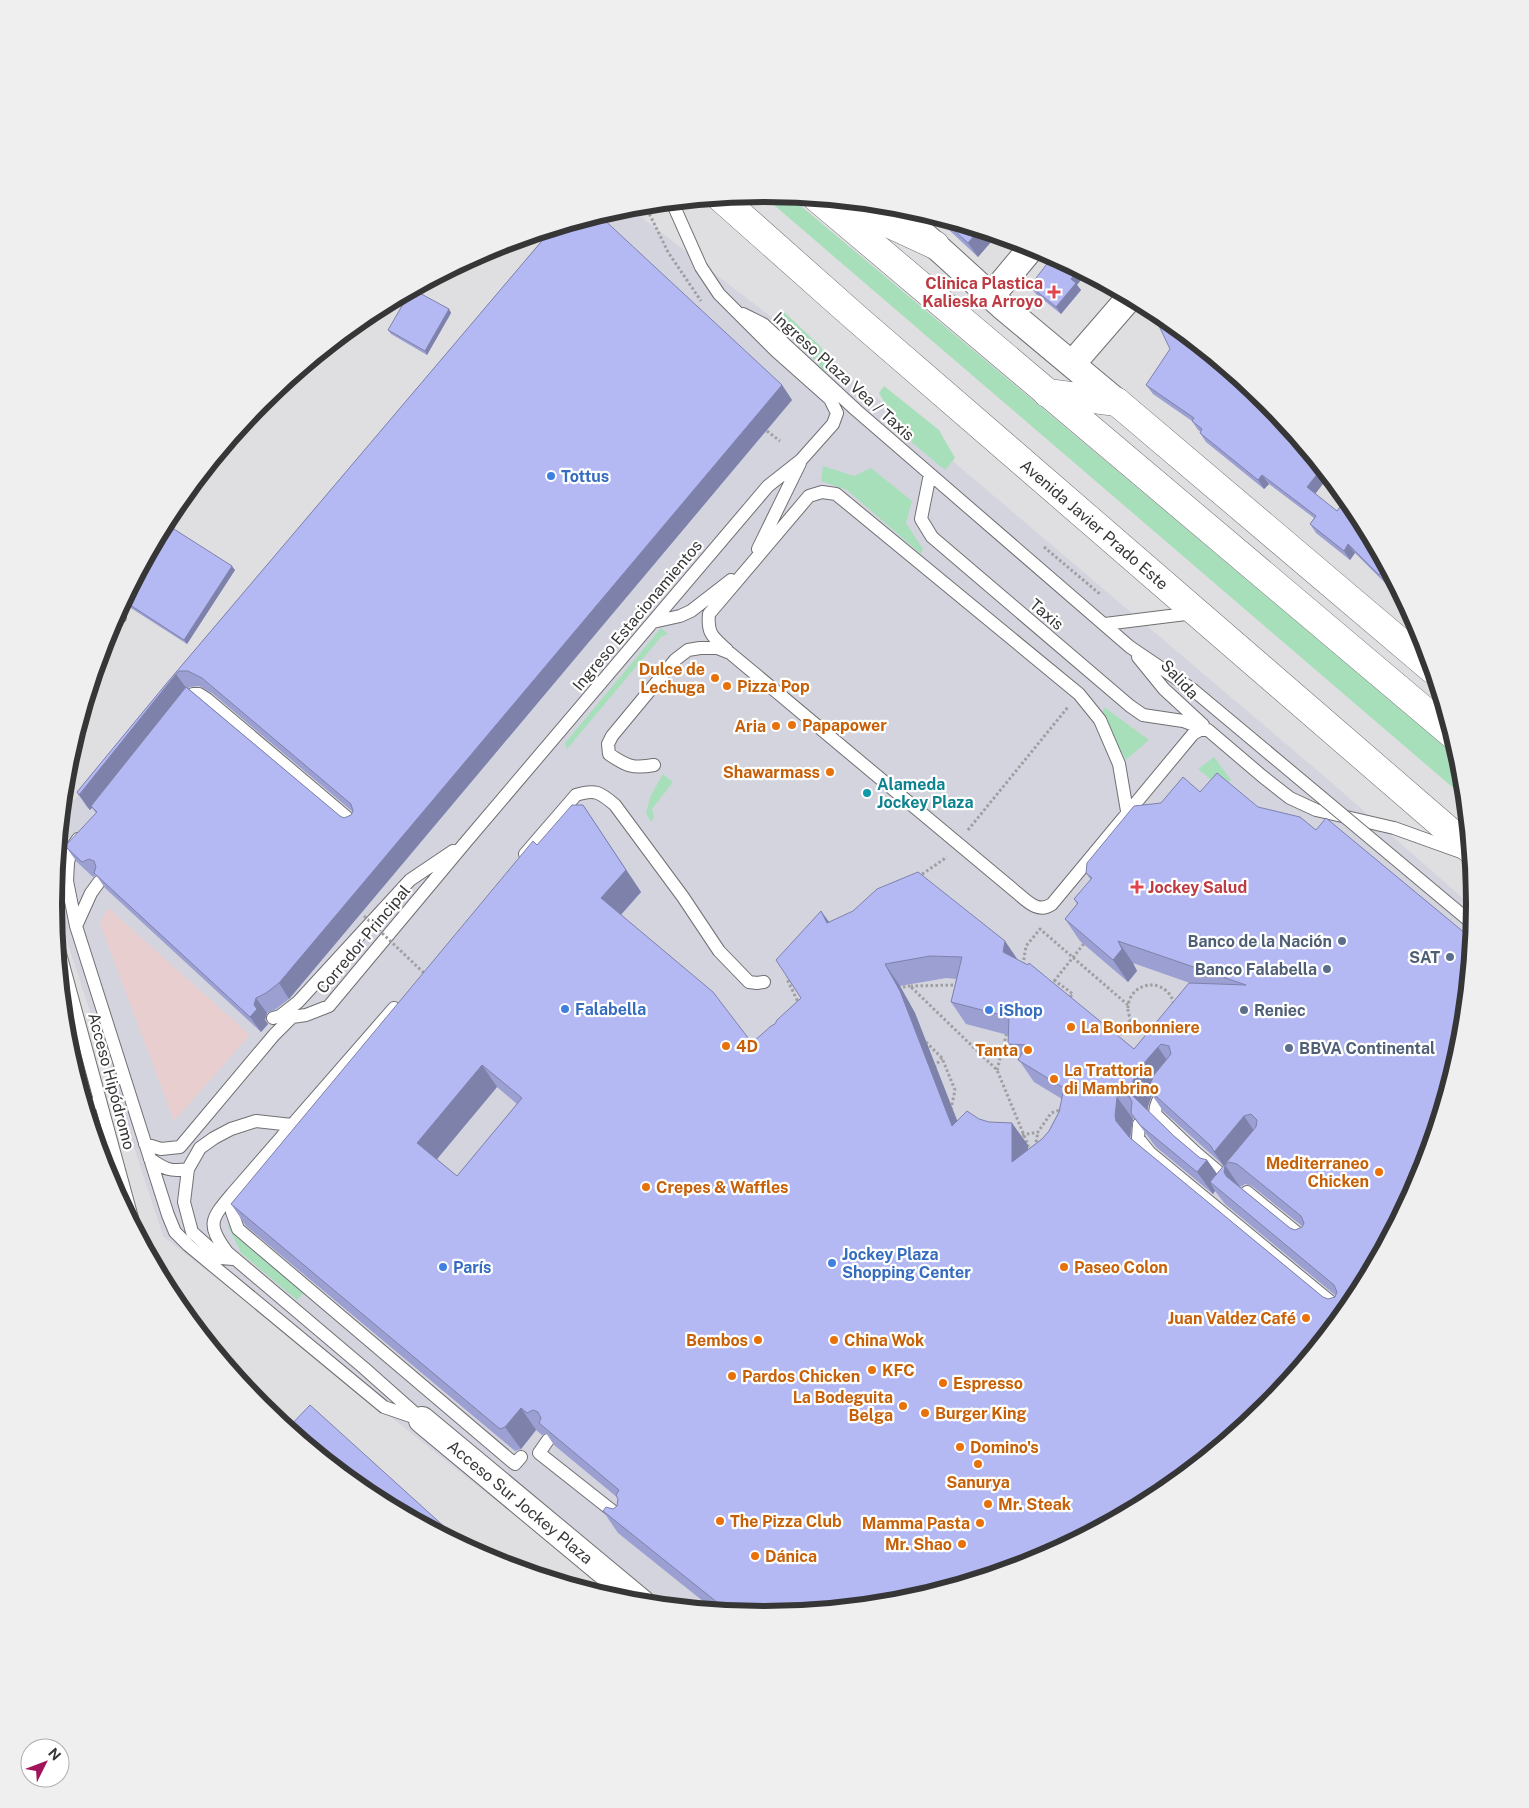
<svg xmlns="http://www.w3.org/2000/svg" width="1529" height="1808" viewBox="0 0 1529 1808" font-family="'Public Sans',sans-serif">
  <style>
    .built { fill: #d3d4de }
    .industrial { fill: #e9cecf }
    .green { fill: #a8dfbb }
    .lines { fill: none; stroke-linecap: round; stroke-linejoin: round }
    .service-casing { stroke: #707073; stroke-width: 14 }
    .minor-casing { stroke: #707073; stroke-width: 28 }
    .secondary-casing { stroke: #707073; stroke-width: 29 }
    .motorway-casing { stroke: #707073; stroke-width: 29 }
    .path { stroke: #9f9fa1; stroke-width: 3; stroke-dasharray: 2.5 2.5; stroke-linecap: butt }
    .service { stroke: #fff; stroke-width: 12 }
    .minor { stroke: #fff; stroke-width: 26 }
    .secondary { stroke: #fff; stroke-width: 28 }
    .motorway { stroke: #fff; stroke-width: 28 }
    .service-bridge-casing { stroke: #707073; stroke-width: 14; stroke-linecap: butt }
    .path-bridge { stroke: #9f9fa1; stroke-width: 3; stroke-dasharray: 2.5 2.5; stroke-linecap: butt }
    .service-bridge { stroke: #fff; stroke-width: 12 }
    .wall { fill: #9b9fd2; fill-rule: evenodd }
    .shaded-wall { fill: #7e82ab }
    .building { fill: #b4b9f4; stroke: #7e82ab; fill-rule: evenodd }
    .health-dot { fill: #e0444e; stroke: #fff; stroke-width: 2 }
    .shop-dot { fill: #3f7fe0; stroke: #fff; stroke-width: 2 }
    .food-dot { fill: #e8710a; stroke: #fff; stroke-width: 2 }
    .culture-dot { fill: #0f9aa8; stroke: #fff; stroke-width: 2 }
    .service-dot { fill: #5c6f8a; stroke: #fff; stroke-width: 2 }
    .labels { text-anchor: middle; stroke-width: 4.5; stroke-linejoin: round; paint-order: stroke }
    .health-label { font-size: 16px; font-weight: bold; fill: #be3a42; stroke: #fff; text-anchor: end }
    .street-label { font-size: 16px; fill: #363637; stroke: #fff }
    .shop-label { font-size: 16px; font-weight: bold; fill: #366cbe; stroke: #fff; text-anchor: start }
    .food-label { font-size: 16px; font-weight: bold; fill: #c56008; stroke: #fff; text-anchor: start }
    .culture-label { font-size: 16px; font-weight: bold; fill: #0d838f; stroke: #fff; text-anchor: start }
    .service-label { font-size: 16px; font-weight: bold; fill: #4e5e75; stroke: #fff; text-anchor: end }
    .rim { fill: none; stroke: #363637; stroke-width: 6 }
  </style>
  <rect width="100%" height="100%" fill="#dfdfe2"/>
  <!-- built -->
  <path class="built" d="M 628,207 L 895,412 L 1332,783 L 1475,909 L 1462,1043 L 1355,1299 L 764,1615 L 621,1600 L 163,1236 L 54,901 L 63,813 L 552,229 Z"/>
  <!-- industrial -->
  <path class="industrial" d="M 108,908 L 250,1035 L 174,1121 L 100,924 Z"/>
  <!-- green -->
  <path class="green" d="M 765,193 L 789,196 L 1459,757 L 1462,766 L 1465,798 L 761,194 Z
    M 782,310 L 820,346 L 839,377 L 824,371 L 778,316 Z
    M 884,386 L 939,430 L 955,458 L 945,470 L 904,436 L 879,393 Z
    M 823,466 L 854,476 L 871,468 L 912,501 L 906,523 L 923,549 L 921,554 L 847,490 L 821,481 Z
    M 661,628 L 668,634 L 661,637 L 567,749 L 565,743 Z
    M 1104,707 L 1149,740 L 1126,760 L 1102,716 Z
    M 1214,757 L 1231,780 L 1221,788 L 1198,769 Z
    M 663,774 L 673,782 L 652,809 L 654,817 L 651,822 L 646,813 L 651,795 Z
    M 227,1224 L 306,1290 L 297,1300 L 241,1253 Z"/>
  <g class="lines">
    <defs>
      <path id="service" d="M 743,314 L 763,324 L 856,410 L 1130,647 L 1192,689
        M 930,474 L 921,519 L 932,537 L 1130,706 L 1143,715 L 1183,721 L 1207,730
        M 758,549 L 800,463
        M 117,614 L 120,617
        M 653,622 L 680,616 L 691,611 L 731,580
        M 1105,624 L 1194,613
        M 727,650 C 713,637 707,634 709,614 L 809,496 L 822,492 L 836,494 L 1079,694 L 1100,720 L 1119,764 L 1127,811
        M 1138,657 L 1164,689 L 1203,725
        M 184,706 L 193,694 L 199,694 L 207,699 L 356,825
        M 654,765 C 633,769 626,766 609,754 L 608,744 L 612,736 L 675,660 L 688,650 L 700,648 L 717,648 L 730,653 L 1016,892 C 1027,901 1038,914 1052,904 L 1193,734 L 1200,730 L 1208,730 L 1262,776 L 1290,798 L 1316,810 L 1394,828 L 1461,852
        M 78,839 L 71,849 L 68,863 L 67,881 L 76,926 L 168,1215 L 175,1232 L 188,1245 L 384,1407 L 422,1420
        M 525,854 L 576,795 C 595,789 600,792 615,805 L 683,897 L 719,951 L 749,982 L 757,983 L 764,982
        M 76,926 L 91,893 L 99,882
        M 58,946 L 134,1225
        M 394,1008 L 232,1194 L 232,1212 L 238,1229 L 515,1464 L 521,1457
        M 273,1018 L 280,1016 L 298,1002 L 410,880 L 453,851
        M 1166,1090 C 1159,1097 1155,1104 1155,1114 L 1195,1152 L 1221,1174
        M 87,1106 L 100,1101
        M 1139,1124 L 1138,1138 L 1150,1153 L 1338,1308
        M 145,1144 L 161,1149 L 180,1147 L 274,1035 L 292,1017 L 306,1015 L 329,1006 L 465,843 L 768,486 L 801,460 L 833,424 L 837,413 L 830,399 L 776,351 L 719,294 L 701,267 L 672,202
        M 150,1159 C 165,1169 170,1172 188,1169 L 200,1148 L 214,1138 L 231,1129 L 256,1121 L 292,1125
        M 188,1169 L 184,1202 L 192,1232 L 221,1258 L 233,1259
        M 1247,1192 L 1307,1241
        M 232,1194 C 211,1219 206,1224 227,1252 L 364,1368 L 418,1416
        M 548,1440 L 539,1453 L 620,1517"/>
      <g id="minor">
        <path d="M 892,206 L 1002,306 L 1117,402"/>
        <path d="M 992,295 L 1033,246"/>
        <path d="M 1072,364 L 1130,297"/>
        <path id="s1" d="M 422,1420 L 642,1603"/>
      </g>
      <path id="secondary" d="M 1117,402 L 1432,669"/>
      <g id="motorway">
        <path id="s2" d="M 721,198 L 855,317 L 1470,849"/>
        <path d="M 817,198 L 1452,734"/>
        <path d="M 838,200 L 935,245"/>
        <path d="M 1047,393 L 1117,402"/>
      </g>
    </defs>
    <!-- service casing -->
    <use href="#service" class="service-casing"/>
    <!-- minor casing -->
    <use href="#minor" class="minor-casing"/>
    <!-- secondary casing -->
    <use href="#secondary" class="secondary-casing"/>
    <!-- motorway casing -->
    <use href="#motorway" class="motorway-casing"/>
    <!-- path -->
    <path class="path" d="M 645,205 L 668,252 L 701,301
      M 767,431 L 780,441
      M 1044,547 L 1101,595
      M 968,830 L 1068,707
      M 918,877 L 947,857
      M 1023,965 L 1026,946 L 1040,929 L 1128,1005
      M 789,976 L 787,979 L 799,1004
      M 1054,980 L 1073,994 L 1069,998
      M 958,985 L 910,986 L 997,1070 L 1028,1145 L 1027,1154
      M1128 1008a23 23 0 1 1 46 0a23 23 0 1 1-46 0Z
      M 903,987 L 910,986
      M 1117,1039 L 1131,1019
      M 926,1042 L 942,1058 L 955,1090 L 951,1109
      M 934,1067 L 942,1058
      M 997,1070 L 1007,1032
      M 1022,1135 L 1038,1132 L 1051,1113 L 1063,1109
      M 1035,1147 L 1038,1132"/>
    <!-- service -->
    <use href="#service" class="service"/>
    <!-- minor -->
    <use href="#minor" class="minor"/>
    <!-- secondary -->
    <use href="#secondary" class="secondary"/>
    <!-- motorway -->
    <use href="#motorway" class="motorway"/>
    <defs>
      <path id="service-bridge" d="M 1192,689 L 1473,924"/>
    </defs>
    <!-- service-bridge casing -->
    <use href="#service-bridge" class="service-bridge-casing"/>
    <!-- path-bridge -->
    <path class="path-bridge" d="M 364,916 L 425,974
      M 1051,985 L 1086,941"/>
    <!-- service-bridge -->
    <use href="#service-bridge" class="service-bridge"/>
  </g>
  <!-- wall -->
  <path class="wall" d="M 934,216 L 997,235 L 978,257 Z
    M 552,229 L 782,385 L 792,400 L 289,999 L 276,1009 L 267,1013 L 265,1020 L 268,1024 L 261,1032 L 105,888 L 96,875 L 93,877 L 77,862 L 66,847 L 96,813 L 92,808 L 90,810 L 87,807 L 77,792 L 166,684 ZM 199,686 L 212,693 L 353,812 L 351,815 L 344,818 L 340,816 L 188,688 L 190,687 Z
    M 1077,285 L 1081,290 L 1061,314 L 1036,294 L 1030,286 Z
    M 449,309 L 451,313 L 427,355 L 391,334 L 388,330 Z
    M 1146,385 L 1315,494 L 1337,511 L 1356,509 L 1392,577 L 1386,584 L 1355,553 L 1350,560 L 1316,533 L 1310,524 L 1314,518 L 1269,484 L 1264,489 L 1206,442 L 1200,433 L 1201,432 L 1198,430 L 1192,421 L 1153,394 Z
    M 166,524 L 235,570 L 187,644 L 123,603 Z
    M 1183,777 L 1355,1299 L 764,1615 L 714,1610 L 618,1533 L 603,1511 L 613,1509 L 617,1506 L 618,1498 L 554,1445 L 546,1433 L 542,1435 L 536,1430 L 521,1449 L 515,1451 L 246,1226 L 231,1204 L 537,845 L 583,805 L 641,892 L 621,915 L 752,1043 L 775,1024 L 801,998 L 821,911 L 829,922 L 1017,960 L 1134,1049 L 1190,983 L 1133,963 L 1137,971 L 1128,982 L 1080,941 L 1065,919 L 1077,904 L 1074,899 L 1091,880 L 1086,873 L 1161,803 ZM 946,978 L 956,979 L 951,1002 L 966,1024 L 1008,1035 L 1008,1044 L 1034,1082 L 1062,1099 L 1059,1112 L 1049,1131 L 1042,1139 L 1027,1150 L 1028,1145 L 979,1119 L 957,1121 L 915,1013 L 900,986 ZM 497,1087 L 517,1104 L 457,1176 L 437,1159 ZM 1152,1095 L 1163,1111 L 1221,1163 L 1223,1166 L 1217,1174 L 1207,1160 L 1200,1158 L 1174,1136 L 1147,1110 L 1148,1106 ZM 1134,1118 L 1156,1147 L 1213,1194 L 1215,1191 L 1225,1204 L 1335,1295 L 1335,1297 L 1328,1299 L 1323,1297 L 1130,1138 L 1133,1119 ZM 1245,1184 L 1252,1186 L 1302,1226 L 1302,1227 L 1295,1230 L 1290,1228 L 1240,1187 Z"/>
  <!-- shaded-wall -->
  <path class="shaded-wall" d="M 979,230 L 997,235 L 978,257 L 968,243 Z
    M 1078,270 L 1086,274 L 1077,285 L 1081,290 L 1061,314 L 1056,307 L 1071,279 Z
    M 449,309 L 451,313 L 427,355 L 425,351 Z
    M 782,385 L 792,400 L 289,999 L 279,983 Z
    M 1322,468 L 1329,476 L 1313,497 L 1307,487 Z
    M 1262,475 L 1269,484 L 1264,489 L 1258,480 Z
    M 1348,544 L 1355,553 L 1350,560 L 1344,551 Z
    M 232,566 L 235,570 L 187,644 L 184,640 Z
    M 176,674 L 187,689 L 90,810 L 79,795 Z
    M 583,805 L 641,892 L 616,920 L 601,898 Z
    M 821,911 L 837,933 L 827,923 Z
    M 1005,941 L 1020,963 L 1003,952 Z
    M 1118,941 L 1133,963 L 1137,971 L 1128,982 L 1113,960 Z
    M 885,964 L 900,986 L 915,1013 L 968,1148 L 952,1126 Z
    M 256,998 L 267,1013 L 265,1020 L 268,1024 L 261,1032 L 250,1017 Z
    M 1158,1047 L 1173,1069 L 1148,1089 L 1152,1095 L 1148,1106 L 1147,1117 L 1132,1095 L 1132,1084 L 1137,1071 Z
    M 482,1065 L 497,1087 L 432,1165 L 417,1143 Z
    M 1117,1097 L 1133,1119 L 1130,1138 L 1116,1121 L 1115,1116 Z
    M 1244,1116 L 1259,1138 L 1225,1165 L 1240,1187 L 1239,1194 L 1224,1172 L 1225,1168 L 1214,1152 Z
    M 1012,1123 L 1028,1145 L 1027,1184 L 1012,1162 Z
    M 1207,1160 L 1223,1182 L 1210,1182 L 1215,1191 L 1213,1194 L 1197,1172 Z
    M 521,1408 L 536,1430 L 521,1449 L 505,1427 Z
    M 448,1530 L 456,1541 L 446,1536 Z"/>
  <!-- building -->
  <path class="building" d="M 599,215 L 782,385 L 279,983 L 266,993 L 256,998 L 254,1005 L 257,1009 L 250,1017 L 94,873 L 96,867 L 94,861 L 89,859 L 82,862 L 66,847 L 66,845 L 97,812 L 91,806 L 186,687 L 340,816 L 344,818 L 351,815 L 353,811 L 351,804 L 202,678 L 188,671 L 179,671 L 176,674 L 79,795 L 77,792 L 166,684 L 552,229 Z
    M 942,219 L 979,230 L 968,243 Z
    M 1053,256 L 1078,270 L 1071,279 L 1076,283 L 1056,307 L 1030,286 Z
    M 414,290 L 449,309 L 425,351 L 388,330 L 410,292 Z
    M 1151,309 L 1160,313 L 1267,402 L 1322,468 L 1307,487 L 1337,511 L 1346,498 L 1356,509 L 1386,567 L 1379,575 L 1348,544 L 1344,551 L 1310,524 L 1316,516 L 1262,475 L 1258,480 L 1200,433 L 1202,429 L 1192,421 L 1194,418 L 1146,385 L 1170,349 Z
    M 166,524 L 232,566 L 184,640 L 124,601 Z
    M 1217,773 L 1258,807 L 1300,817 L 1316,830 L 1326,818 L 1472,939 L 1462,1043 L 1421,1176 L 1355,1299 L 1267,1407 L 1159,1495 L 1036,1561 L 903,1601 L 764,1615 L 728,1611 L 603,1511 L 606,1507 L 613,1509 L 617,1506 L 618,1499 L 616,1495 L 619,1490 L 539,1423 L 541,1418 L 538,1412 L 533,1410 L 527,1413 L 521,1408 L 505,1427 L 500,1429 L 231,1204 L 533,841 L 537,845 L 572,805 L 583,805 L 626,870 L 601,898 L 713,992 L 752,1043 L 771,1026 L 775,1024 L 777,1020 L 801,998 L 776,960 L 821,911 L 827,923 L 853,911 L 877,889 L 918,872 L 1005,941 L 1003,952 L 1028,965 L 1029,963 L 1134,1049 L 1189,983 L 1246,985 L 1118,941 L 1122,949 L 1113,960 L 1065,919 L 1078,903 L 1074,899 L 1092,878 L 1086,873 L 1087,863 L 1134,806 L 1161,803 L 1183,777 L 1200,792 ZM 930,956 L 962,957 L 951,1002 L 1009,1017 L 1008,1044 L 1027,1045 L 1018,1060 L 1064,1088 L 1059,1112 L 1049,1131 L 1042,1139 L 1012,1162 L 1012,1123 L 989,1122 L 979,1119 L 967,1111 L 952,1126 L 900,991 L 885,964 ZM 1161,1044 L 1169,1046 L 1171,1054 L 1154,1075 L 1148,1089 L 1211,1146 L 1214,1152 L 1244,1116 L 1251,1114 L 1257,1120 L 1256,1127 L 1210,1182 L 1334,1285 L 1337,1292 L 1335,1297 L 1328,1299 L 1323,1297 L 1129,1137 L 1116,1121 L 1115,1116 L 1117,1097 L 1124,1094 L 1129,1096 L 1132,1102 L 1131,1113 L 1140,1125 L 1197,1172 L 1207,1160 L 1200,1158 L 1174,1136 L 1132,1095 L 1132,1084 L 1137,1071 L 1158,1047 ZM 482,1065 L 522,1098 L 457,1176 L 417,1143 ZM 1229,1162 L 1237,1164 L 1301,1216 L 1304,1223 L 1302,1227 L 1295,1230 L 1290,1228 L 1226,1176 L 1224,1172 L 1225,1165 Z
    M 310,1405 L 448,1530 L 446,1536 L 369,1495 L 288,1428 Z"/>
  <!-- markers -->
  <g class="health-dot">
    <path d="M1051.5 284.5h5v5h5v5h-5v5h-5v-5h-5v-5h5z"/>
    <path d="M1134.5 879.5h5v5h5v5h-5v5h-5v-5h-5v-5h5z"/>
  </g>
  <g class="shop-dot">
    <circle cx="551" cy="476" r="5"/>
    <circle cx="565" cy="1009" r="5"/>
    <circle cx="989" cy="1010" r="5"/>
    <circle cx="832" cy="1263" r="5"/>
    <circle cx="443" cy="1267" r="5"/>
  </g>
  <g class="food-dot">
    <circle cx="715" cy="678" r="5"/>
    <circle cx="727" cy="686" r="5"/>
    <circle cx="792" cy="725" r="5"/>
    <circle cx="776" cy="726" r="5"/>
    <circle cx="830" cy="772" r="5"/>
    <circle cx="1071" cy="1027" r="5"/>
    <circle cx="726" cy="1046" r="5"/>
    <circle cx="1028" cy="1050" r="5"/>
    <circle cx="1054" cy="1079" r="5"/>
    <circle cx="1379" cy="1172" r="5"/>
    <circle cx="646" cy="1187" r="5"/>
    <circle cx="1064" cy="1267" r="5"/>
    <circle cx="1306" cy="1318" r="5"/>
    <circle cx="758" cy="1340" r="5"/>
    <circle cx="834" cy="1340" r="5"/>
    <circle cx="872" cy="1370" r="5"/>
    <circle cx="732" cy="1376" r="5"/>
    <circle cx="943" cy="1383" r="5"/>
    <circle cx="903" cy="1406" r="5"/>
    <circle cx="925" cy="1413" r="5"/>
    <circle cx="960" cy="1447" r="5"/>
    <circle cx="978" cy="1464" r="5"/>
    <circle cx="988" cy="1504" r="5"/>
    <circle cx="720" cy="1521" r="5"/>
    <circle cx="980" cy="1523" r="5"/>
    <circle cx="962" cy="1544" r="5"/>
    <circle cx="755" cy="1556" r="5"/>
  </g>
  <circle class="culture-dot" cx="867" cy="793" r="5"/>
  <g class="service-dot">
    <circle cx="1342" cy="941" r="5"/>
    <circle cx="1450" cy="957" r="5"/>
    <circle cx="1327" cy="969" r="5"/>
    <circle cx="1244" cy="1010" r="5"/>
    <circle cx="1289" cy="1048" r="5"/>
  </g>
  <g class="labels">
    <!-- health labels -->
    <g class="health-label">
      <text x="1043" y="289">Clinica Plastica<tspan x="1043" dy="18">Kalieska Arroyo</tspan></text>
      <text x="1148" y="893" text-anchor="start">Jockey Salud</text>
    </g>
    <!-- street labels -->
    <g class="street-label">
      <text transform="translate(844 376) rotate(42)" y="6">Ingreso Plaza Vea / Taxis</text>
      <text dy="6" stroke="none"><textPath href="#s2" startOffset="496">Avenida Javier Prado Este</textPath></text>
      <text transform="translate(1047 614) rotate(40)" y="6">Taxis</text>
      <text transform="translate(637 615) rotate(-50)" y="6">Ingreso Estacionamientos</text>
      <text transform="translate(1180 679) rotate(47)" y="6">Salida</text>
      <text transform="translate(363 939) rotate(-50)" y="6">Corredor Principal</text>
      <text transform="translate(112 1081) rotate(75)" y="6">Acceso Hipódromo</text>
      <text dy="6" stroke="none"><textPath href="#s1" startOffset="128">Acceso Sur Jockey Plaza</textPath></text>
    </g>
    <!-- shop labels -->
    <g class="shop-label">
      <text x="561" y="482">Tottus</text>
      <text x="575" y="1015">Falabella</text>
      <text x="999" y="1016">iShop</text>
      <text x="842" y="1260">Jockey Plaza<tspan x="842" dy="18">Shopping Center</tspan></text>
      <text x="453" y="1273">París</text>
    </g>
    <!-- food labels -->
    <g class="food-label">
      <text x="705" y="675" text-anchor="end">Dulce de<tspan x="705" dy="18">Lechuga</tspan></text>
      <text x="737" y="692">Pizza Pop</text>
      <text x="802" y="731">Papapower</text>
      <text x="766" y="732" text-anchor="end">Aria</text>
      <text x="820" y="778" text-anchor="end">Shawarmass</text>
      <text x="1081" y="1033">La Bonbonniere</text>
      <text x="736" y="1052">4D</text>
      <text x="1018" y="1056" text-anchor="end">Tanta</text>
      <text x="1064" y="1076">La Trattoria<tspan x="1064" dy="18">di Mambrino</tspan></text>
      <text x="1369" y="1169" text-anchor="end">Mediterraneo<tspan x="1369" dy="18">Chicken</tspan></text>
      <text x="656" y="1193">Crepes &amp; Waffles</text>
      <text x="1074" y="1273">Paseo Colon</text>
      <text x="1296" y="1324" text-anchor="end">Juan Valdez Café</text>
      <text x="748" y="1346" text-anchor="end">Bembos</text>
      <text x="844" y="1346">China Wok</text>
      <text x="882" y="1376">KFC</text>
      <text x="742" y="1382">Pardos Chicken</text>
      <text x="953" y="1389">Espresso</text>
      <text x="893" y="1403" text-anchor="end">La Bodeguita<tspan x="893" dy="18">Belga</tspan></text>
      <text x="935" y="1419">Burger King</text>
      <text x="970" y="1453">Domino's</text>
      <text x="978" y="1488" text-anchor="middle">Sanurya</text>
      <text x="998" y="1510">Mr. Steak</text>
      <text x="730" y="1527">The Pizza Club</text>
      <text x="970" y="1529" text-anchor="end">Mamma Pasta</text>
      <text x="952" y="1550" text-anchor="end">Mr. Shao</text>
      <text x="765" y="1562">Dánica</text>
    </g>
    <!-- culture labels -->
    <g class="culture-label">
      <text x="877" y="790">Alameda<tspan x="877" dy="18">Jockey Plaza</tspan></text>
    </g>
    <!-- service labels -->
    <g class="service-label">
      <text x="1332" y="947">Banco de la Nación</text>
      <text x="1440" y="963">SAT</text>
      <text x="1317" y="975">Banco Falabella</text>
      <text x="1254" y="1016" text-anchor="start">Reniec</text>
      <text x="1299" y="1054" text-anchor="start">BBVA Continental</text>
    </g>
  </g>
  <!-- crop -->
  <path d="M0 0H1529V1808H0ZM62 904a702 702 0 1 1 1404 0a702 702 0 1 1-1404 0Z" fill="#efefef" fill-rule="evenodd"/>
  <path class="rim" d="M62 904a702 702 0 1 1 1404 0a702 702 0 1 1-1404 0Z"/>
  <!-- north arrow -->
  <g transform="translate(45 1763) rotate(48)"><circle r="24" fill="#ffffff" stroke="#afafaf"/>
  <path d="M0-4L9 19L0 12L-9 19Z" fill="#a1145b"/>
  <text y="-8" font-size="14" font-weight="bold" text-anchor="middle" fill="#363637">N</text>
  </g>
</svg>
